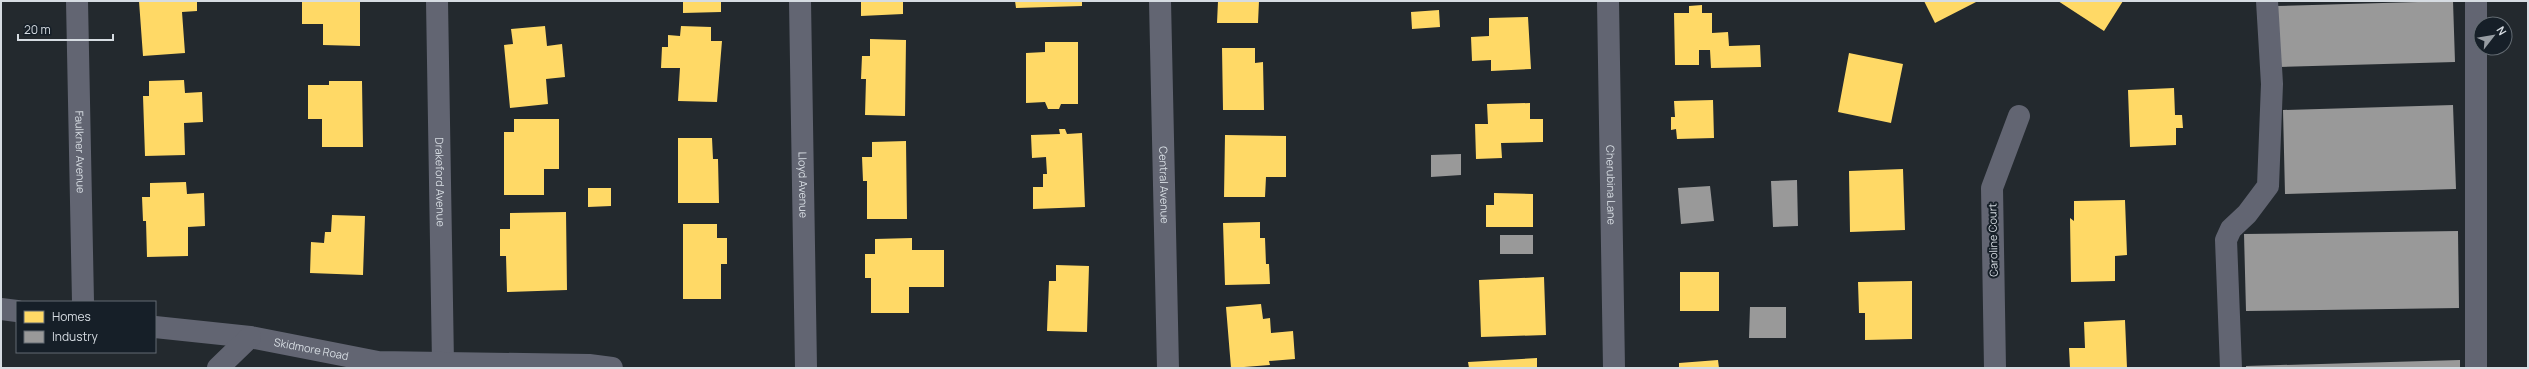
<svg xmlns="http://www.w3.org/2000/svg" width="2529" height="369" viewBox="0 0 2529 369" font-family="Manrope,sans-serif">
  <style>
    .homes { fill: #ffd966 }
    .industry { fill: #999 }
    .lines { fill: none; stroke-linecap: round; stroke-linejoin: round }
    .minor { stroke: #626572; stroke-width: 22 }
    .labels { text-anchor: middle; stroke-width: 4; stroke-linejoin: round; paint-order: stroke }
    .street-label { font-size: 11px; fill: #d6dce2; stroke: #161f28 }
  </style>
  <rect width="100%" height="100%" fill="#23292e"/>
  <!-- homes -->
  <path class="homes" d="M 139,1 L 197,1 L 197,11 L 182,12 L 185,53 L 143,56 Z
    M 302,1 L 360,1 L 360,46 L 323,45 L 323,24 L 302,24 Z
    M 683,1 L 721,1 L 721,12 L 683,13 Z
    M 861,1 L 903,1 L 903,14 L 861,16 Z
    M 1015,1 L 1082,1 L 1082,6 L 1016,8 Z
    M 1218,1 L 1259,1 L 1258,23 L 1217,23 Z
    M 1924,1 L 1978,1 L 1935,23 Z
    M 2058,1 L 2123,1 L 2104,31 Z
    M 1702,5 L 1702,13 L 1712,13 L 1712,33 L 1728,32 L 1729,46 L 1760,45 L 1761,67 L 1711,68 L 1710,50 L 1699,50 L 1699,65 L 1675,65 L 1674,13 L 1689,13 L 1689,6 Z
    M 1439,10 L 1440,27 L 1412,29 L 1411,12 Z
    M 1528,17 L 1531,69 L 1491,71 L 1491,60 L 1472,61 L 1471,37 L 1489,36 L 1489,18 Z
    M 545,26 L 547,46 L 562,44 L 565,77 L 546,79 L 548,104 L 510,108 L 504,45 L 513,44 L 511,29 Z
    M 681,26 L 711,27 L 711,41 L 722,41 L 717,102 L 678,101 L 680,68 L 661,68 L 662,47 L 668,47 L 668,35 L 680,36 Z
    M 870,39 L 906,40 L 905,116 L 865,115 L 866,79 L 861,79 L 862,56 L 870,56 Z
    M 1045,42 L 1078,42 L 1078,104 L 1061,104 L 1059,109 L 1048,109 L 1045,102 L 1026,103 L 1026,53 L 1045,52 Z
    M 1222,48 L 1255,48 L 1255,63 L 1263,62 L 1264,110 L 1223,110 Z
    M 1849,53 L 1903,64 L 1891,123 L 1838,112 Z
    M 184,80 L 185,93 L 202,92 L 203,122 L 184,123 L 185,155 L 145,156 L 143,96 L 149,96 L 149,81 Z
    M 329,81 L 362,81 L 363,147 L 322,147 L 322,119 L 308,119 L 308,85 L 329,85 Z
    M 2174,88 L 2175,115 L 2182,115 L 2183,128 L 2176,128 L 2176,145 L 2130,147 L 2128,90 Z
    M 1713,100 L 1714,138 L 1677,139 L 1676,129 L 1671,130 L 1671,117 L 1675,117 L 1674,101 Z
    M 1530,103 L 1530,119 L 1543,119 L 1543,142 L 1501,143 L 1502,158 L 1476,159 L 1475,124 L 1488,124 L 1487,104 Z
    M 514,119 L 559,119 L 559,169 L 544,169 L 544,195 L 504,195 L 504,132 L 514,132 Z
    M 1059,129 L 1065,129 L 1067,134 L 1082,133 L 1085,207 L 1033,209 L 1033,187 L 1043,187 L 1043,174 L 1047,174 L 1046,157 L 1032,158 L 1031,135 L 1060,134 Z
    M 1225,135 L 1286,136 L 1286,177 L 1266,177 L 1265,197 L 1224,197 Z
    M 678,138 L 712,138 L 713,159 L 718,159 L 719,203 L 678,203 Z
    M 906,141 L 907,219 L 867,219 L 867,181 L 863,181 L 862,157 L 872,157 L 872,142 Z
    M 1903,169 L 1905,230 L 1850,232 L 1849,171 Z
    M 186,182 L 187,194 L 204,193 L 205,226 L 188,227 L 188,256 L 147,257 L 146,221 L 143,221 L 142,197 L 150,197 L 150,183 Z
    M 588,188 L 611,188 L 611,206 L 588,207 Z
    M 1494,193 L 1533,194 L 1533,227 L 1486,227 L 1486,205 L 1494,205 Z
    M 2125,200 L 2127,255 L 2115,256 L 2115,281 L 2071,282 L 2070,218 L 2074,221 L 2074,201 Z
    M 566,212 L 567,290 L 507,292 L 506,256 L 500,256 L 500,229 L 510,229 L 510,213 Z
    M 332,215 L 365,216 L 363,275 L 310,273 L 311,242 L 324,243 L 325,232 L 331,232 Z
    M 1260,222 L 1260,238 L 1265,238 L 1266,264 L 1269,264 L 1270,284 L 1225,285 L 1223,223 Z
    M 683,224 L 717,224 L 717,238 L 727,238 L 727,264 L 721,264 L 721,299 L 683,299 Z
    M 912,238 L 912,250 L 944,250 L 944,287 L 909,287 L 909,313 L 871,313 L 871,278 L 865,278 L 865,254 L 875,254 L 875,239 Z
    M 1056,265 L 1089,266 L 1087,332 L 1047,331 L 1049,281 L 1056,281 Z
    M 1680,272 L 1719,272 L 1719,311 L 1680,311 Z
    M 1544,277 L 1546,335 L 1481,337 L 1479,280 Z
    M 1912,281 L 1912,339 L 1865,340 L 1865,313 L 1859,313 L 1858,282 Z
    M 1261,304 L 1263,319 L 1270,318 L 1271,333 L 1293,331 L 1295,359 L 1269,361 L 1270,365 L 1231,368 L 1226,307 Z
    M 2125,320 L 2127,368 L 2070,368 L 2069,348 L 2085,348 L 2084,322 Z
    M 1537,358 L 1537,368 L 1469,368 L 1468,362 Z
    M 1718,360 L 1719,368 L 1679,368 L 1679,363 Z"/>
  <!-- industry -->
  <path class="industry" d="M 2453,1 L 2455,62 L 2279,67 L 2277,6 Z
    M 2453,105 L 2456,189 L 2285,194 L 2283,110 Z
    M 1461,154 L 1461,175 L 1431,177 L 1431,155 Z
    M 1797,180 L 1798,226 L 1773,227 L 1771,181 Z
    M 1710,186 L 1714,221 L 1681,224 L 1678,188 Z
    M 2458,231 L 2459,308 L 2246,311 L 2244,234 Z
    M 1500,235 L 1533,235 L 1533,254 L 1500,254 Z
    M 1750,307 L 1786,307 L 1786,338 L 1749,338 Z
    M 2460,360 L 2460,368 L 2246,368 L 2246,366 Z"/>
  <g class="lines">
    <!-- minor -->
    <g class="minor">
      <path id="s1" d="M 77,1 L 83,302"/>
      <path id="s2" d="M 437,1 L 443,363"/>
      <path id="s3" d="M 800,1 L 806,368"/>
      <path id="s4" d="M 1160,1 L 1168,368"/>
      <path id="s5" d="M 1608,1 L 1614,368"/>
      <path d="M 2476,1 L 2476,368"/>
      <path d="M 1,309 L 17,311"/>
      <path id="s6" d="M 155,327 L 250,337 L 378,362 L 589,365 L 612,368"/>
      <path d="M 218,368 L 250,337"/>
      <path d="M 1995,368 L 1992,188 L 2019,116"/>
      <path d="M 2231,368 L 2226,240 L 2231,229 L 2247,214 L 2268,186 L 2272,84 L 2267,1"/>
    </g>
  </g>
  <g class="labels">
    <!-- street labels -->
    <g class="street-label">
      <text dy="4" stroke="none"><textPath href="#s1" startOffset="151">Faulkner Avenue</textPath></text>
      <text dy="4" stroke="none"><textPath href="#s2" startOffset="181">Drakeford Avenue</textPath></text>
      <text dy="4" stroke="none"><textPath href="#s4" startOffset="184">Central Avenue</textPath></text>
      <text dy="4" stroke="none"><textPath href="#s5" startOffset="184">Cherubina Lane</textPath></text>
      <text dy="4" stroke="none"><textPath href="#s3" startOffset="184">Lloyd Avenue</textPath></text>
      <text transform="translate(1993 240) rotate(-91)" y="4">Caroline Court</text>
      <text dy="4" stroke="none"><textPath href="#s6" startOffset="158">Skidmore Road</textPath></text>
    </g>
  </g>
  <!-- border -->
  <rect width="2529" height="369" fill="none" stroke="#d6dce2" stroke-width="4"/>
  <!-- legend -->
  <rect x="16" y="301" width="140" height="52" fill="#161f28" stroke="#636b72"/>
  <rect x="24" y="311" width="20" height="12" fill="#ffd966" stroke="#636b72"/>
  <text x="52" y="321" font-size="12" fill="#d6dce2">Homes</text>
  <rect x="24" y="331" width="20" height="12" fill="#999999" stroke="#636b72"/>
  <text x="52" y="341" font-size="12" fill="#d6dce2">Industry</text>
  <!-- north arrow -->
  <g transform="translate(2493 36) rotate(59)"><circle r="19" fill="#161f28" stroke="#636b72"/>
  <path d="M0-3L7 15L0 10L-7 15Z" fill="#979da3"/>
  <text y="-6" font-size="11" font-weight="bold" text-anchor="middle" fill="#d6dce2">N</text>
  </g>
  <!-- scale -->
  <path d="M18 34v6h95v-6" fill="none" stroke="#d6dce2" stroke-width="2"/>
  <text x="24" y="34" font-size="12" fill="#d6dce2" stroke="#161f28" stroke-width="3" paint-order="stroke">20 m</text>
</svg>
